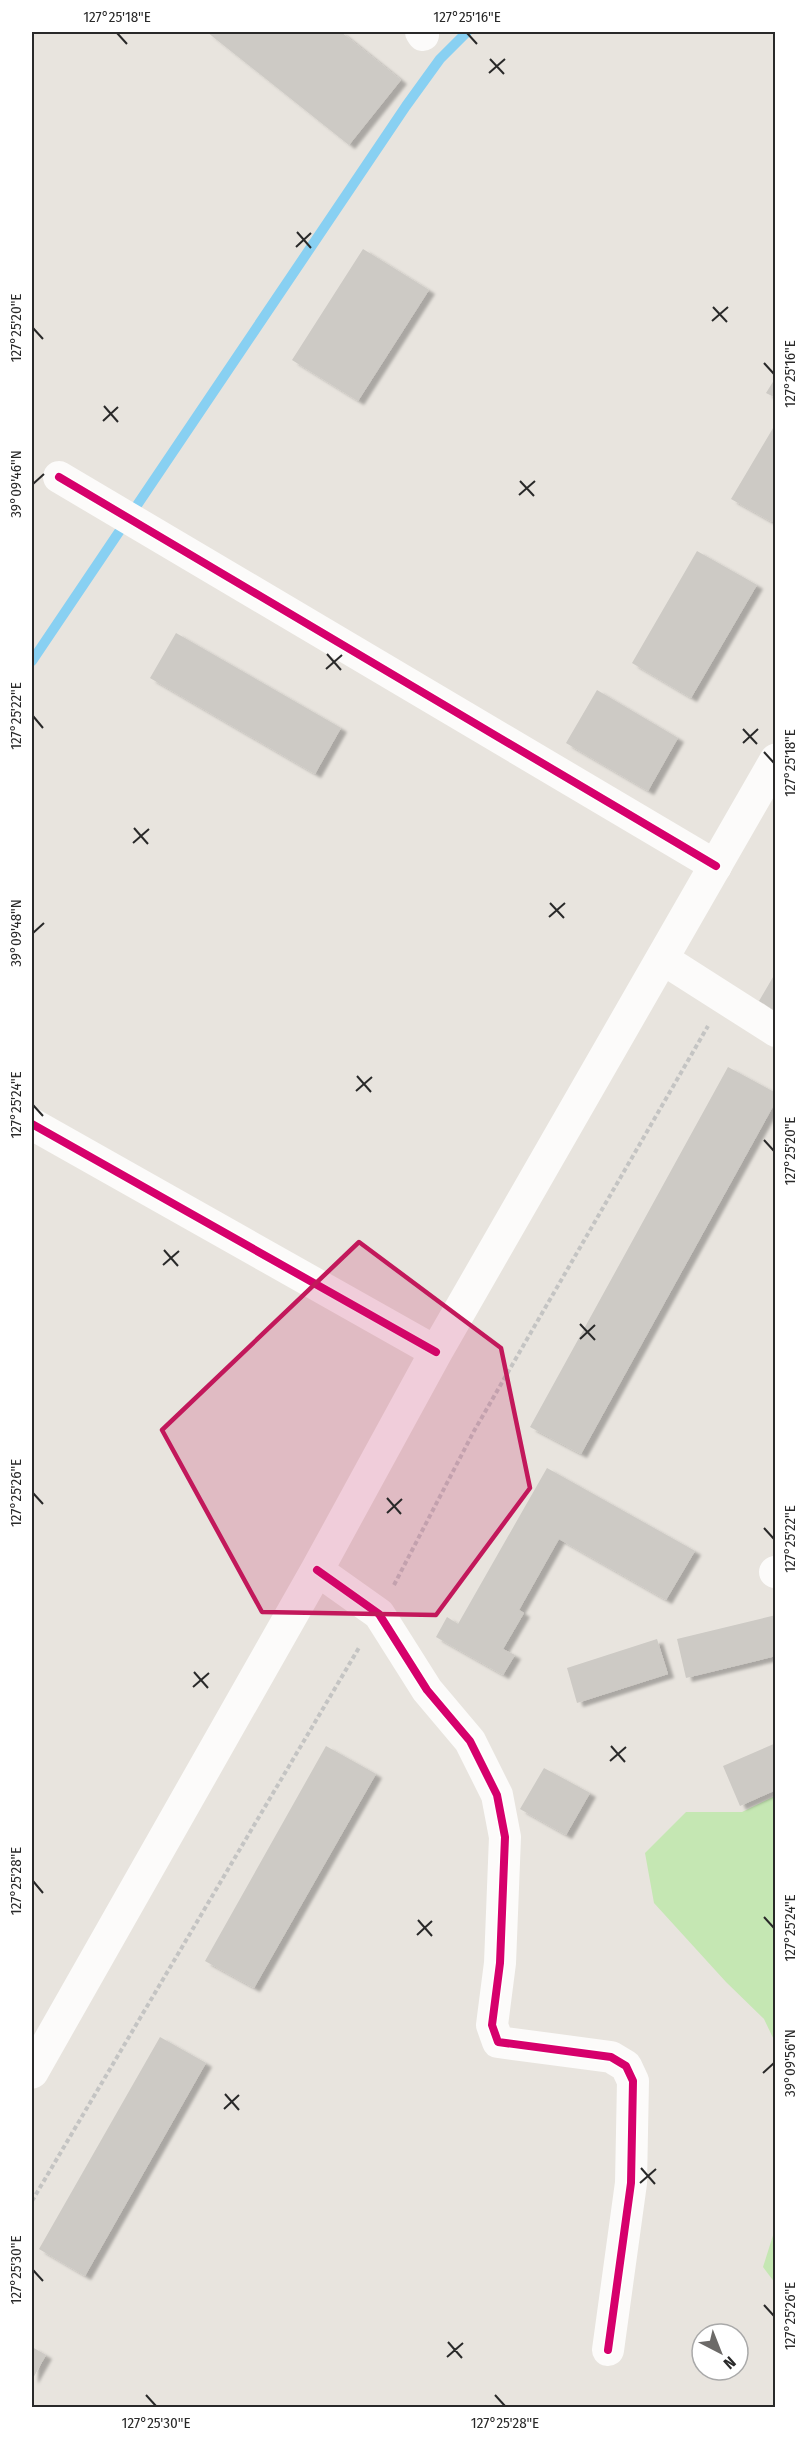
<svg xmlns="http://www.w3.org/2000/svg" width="807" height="2439" viewBox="0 0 807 2439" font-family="'Fira Sans Condensed',sans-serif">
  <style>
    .green { fill: #c5e7b3 }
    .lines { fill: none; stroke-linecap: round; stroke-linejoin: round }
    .stream { stroke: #88d0f2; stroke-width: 10 }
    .building { fill: #cdcac5; filter: url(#shadow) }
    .path { stroke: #c4c4c3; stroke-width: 4; stroke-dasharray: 4.5 3; stroke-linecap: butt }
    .street { stroke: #fcfbfa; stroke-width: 32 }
    .secondary { stroke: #fcfbfa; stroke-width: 33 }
    .cycleway-casing { stroke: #fff; stroke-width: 11 }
    .cycleway { stroke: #d6006c; stroke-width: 8 }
    .marked { fill: #c2185b; fill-opacity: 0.2; stroke: #c2185b; stroke-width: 4.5; stroke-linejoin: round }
    .ticks { fill: none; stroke: #292929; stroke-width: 2 }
    .neatline { fill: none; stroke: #292929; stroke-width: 2 }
    .ticks-label { font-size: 15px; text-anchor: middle; fill: #292929 }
  </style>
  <defs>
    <filter id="shadow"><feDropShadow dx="6" dy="4" stdDeviation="1.5" flood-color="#0004"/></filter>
  </defs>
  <rect width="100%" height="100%" fill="#e8e4de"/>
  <!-- green -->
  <path class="green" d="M 775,1796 L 775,2042 L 764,2019 L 726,1982 L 654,1903 L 645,1853 L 686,1812 L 742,1812 Z
    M 775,2229 L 776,2283 L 775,2283 L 763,2267 Z"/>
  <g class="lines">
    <!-- stream -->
    <path class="stream" d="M 32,661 L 406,106 L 440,59 L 467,32"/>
  </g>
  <!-- building -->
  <path class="building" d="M 207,32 L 341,32 L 401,80 L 349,145 Z
    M 363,249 L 429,290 L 358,401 L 292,360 Z
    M 776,377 L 776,398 L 766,393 Z
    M 776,423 L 776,516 L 772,522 L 731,499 Z
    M 697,551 L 757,585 L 691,698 L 632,663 Z
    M 176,633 L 341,728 L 315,774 L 150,678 Z
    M 597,690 L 678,738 L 648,791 L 566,743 Z
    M 776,972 L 776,1011 L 759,1001 Z
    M 728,1067 L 776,1093 L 776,1101 L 581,1454 L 530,1427 Z
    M 547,1468 L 695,1551 L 666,1600 L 559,1539 L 519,1610 L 524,1613 L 503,1649 L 515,1655 L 503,1675 L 436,1637 L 447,1617 L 458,1624 Z
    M 776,1615 L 776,1656 L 686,1678 L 677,1639 Z
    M 657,1639 L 668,1674 L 577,1703 L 567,1668 Z
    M 776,1743 L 776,1790 L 740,1806 L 723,1766 Z
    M 326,1746 L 376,1774 L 254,1988 L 205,1961 Z
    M 544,1768 L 590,1793 L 566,1835 L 520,1809 Z
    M 160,2037 L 206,2063 L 85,2276 L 39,2249 Z
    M 32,2347 L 46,2355 L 32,2380 Z"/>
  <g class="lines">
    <!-- path -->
    <path class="path" d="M 394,1585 L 474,1431 L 708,1026
      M 32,2201 L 360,1646"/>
    <!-- street -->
    <path class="street" d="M 421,32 L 423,35
      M 59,477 L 716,866
      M 663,959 L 776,1031
      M 32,1124 L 436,1352
      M 317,1570 L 379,1614 L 427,1690 L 470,1741 L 497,1795 L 505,1837 L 500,1963 L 492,2025 L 498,2042 L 611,2057 L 626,2066 L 633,2081 L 631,2183 L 608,2350
      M 775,1572 L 776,1572"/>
    <!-- secondary -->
    <path class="secondary" d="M 32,2072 L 317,1570 L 436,1352 L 776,760"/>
    <defs>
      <path id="cycleway" d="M 59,477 L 716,866
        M 32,1124 L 436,1352
        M 317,1570 L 379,1614 L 427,1690 L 470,1741 L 497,1795 L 505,1837 L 500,1963 L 492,2025 L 498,2042 L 611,2057 L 626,2066 L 633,2081 L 631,2183 L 608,2350"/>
    </defs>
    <!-- cycleway casing -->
    <use href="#cycleway" class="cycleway-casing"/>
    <!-- cycleway -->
    <use href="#cycleway" class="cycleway"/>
  </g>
  <!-- marked area -->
  <path class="marked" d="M 359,1242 L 501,1348 L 530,1488 L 436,1615 L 262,1612 L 162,1430 Z"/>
  <!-- ticks -->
  <path class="ticks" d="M 117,33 L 127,44M 467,33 L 477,44M 490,59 L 504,74M 489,73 L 505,59M 297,232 L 311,248M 296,247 L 311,233M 713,307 L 727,322M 712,321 L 728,307M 33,328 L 43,339M 764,363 L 774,374M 104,406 L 118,422M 103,421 L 118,407M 520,481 L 534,496M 33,484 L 44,474M 519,495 L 535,481M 327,654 L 341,670M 326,669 L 342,655M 33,716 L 43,728M 743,729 L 757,744M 743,743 L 758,729M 764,752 L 774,763M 134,828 L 148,844M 133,843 L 149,829M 550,903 L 564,918M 549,917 L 565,903M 33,933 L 44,923M 357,1076 L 371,1092M 356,1091 L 372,1077M 33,1105 L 43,1116M 764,1140 L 774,1151M 164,1250 L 178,1266M 163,1265 L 179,1251M 580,1324 L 595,1340M 580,1339 L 595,1325M 33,1493 L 43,1504M 387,1498 L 401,1514M 387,1513 L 402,1499M 764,1528 L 774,1539M 194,1672 L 208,1688M 193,1687 L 209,1673M 611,1746 L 625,1762M 610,1761 L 626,1747M 33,1881 L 43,1893M 764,1917 L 774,1928M 418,1920 L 432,1936M 417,1935 L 432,1921M 763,2073 L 774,2063M 225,2094 L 239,2110M 224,2109 L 239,2095M 641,2168 L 655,2184M 640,2183 L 656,2169M 33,2270 L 43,2281M 764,2305 L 774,2316M 448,2342 L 462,2358M 447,2357 L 463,2343M 146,2395 L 156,2406M 495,2395 L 505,2406"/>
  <!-- border -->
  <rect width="807" height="2439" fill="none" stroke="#ffffff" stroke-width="66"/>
  <!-- north arrow -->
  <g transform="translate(720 2352) rotate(138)"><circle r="28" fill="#ffffff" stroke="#a9a9a9" stroke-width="1.5"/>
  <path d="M0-4.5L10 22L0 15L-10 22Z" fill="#6c6a68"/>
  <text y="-9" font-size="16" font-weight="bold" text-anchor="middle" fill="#292929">N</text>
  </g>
  <rect x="33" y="33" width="741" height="2373" class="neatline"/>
  <g class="ticks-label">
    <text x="117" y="22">127°25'18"E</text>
    <text x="467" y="22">127°25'16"E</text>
    <text transform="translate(16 328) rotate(-90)" y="5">127°25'20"E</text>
    <text transform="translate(790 374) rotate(-90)" y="5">127°25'16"E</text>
    <text transform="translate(16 484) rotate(-90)" y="5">39°09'46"N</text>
    <text transform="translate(16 716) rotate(-90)" y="5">127°25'22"E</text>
    <text transform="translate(790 763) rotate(-90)" y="5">127°25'18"E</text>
    <text transform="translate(16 933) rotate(-90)" y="5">39°09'48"N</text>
    <text transform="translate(16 1105) rotate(-90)" y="5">127°25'24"E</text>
    <text transform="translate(790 1151) rotate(-90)" y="5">127°25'20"E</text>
    <text transform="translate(16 1493) rotate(-90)" y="5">127°25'26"E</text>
    <text transform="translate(790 1539) rotate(-90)" y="5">127°25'22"E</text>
    <text transform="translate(16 1881) rotate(-90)" y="5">127°25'28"E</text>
    <text transform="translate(790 1928) rotate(-90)" y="5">127°25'24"E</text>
    <text transform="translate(790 2063) rotate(-90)" y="5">39°09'56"N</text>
    <text transform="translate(16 2270) rotate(-90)" y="5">127°25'30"E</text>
    <text transform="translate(790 2316) rotate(-90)" y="5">127°25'26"E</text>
    <text x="156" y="2428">127°25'30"E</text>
    <text x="505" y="2428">127°25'28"E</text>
  </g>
</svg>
